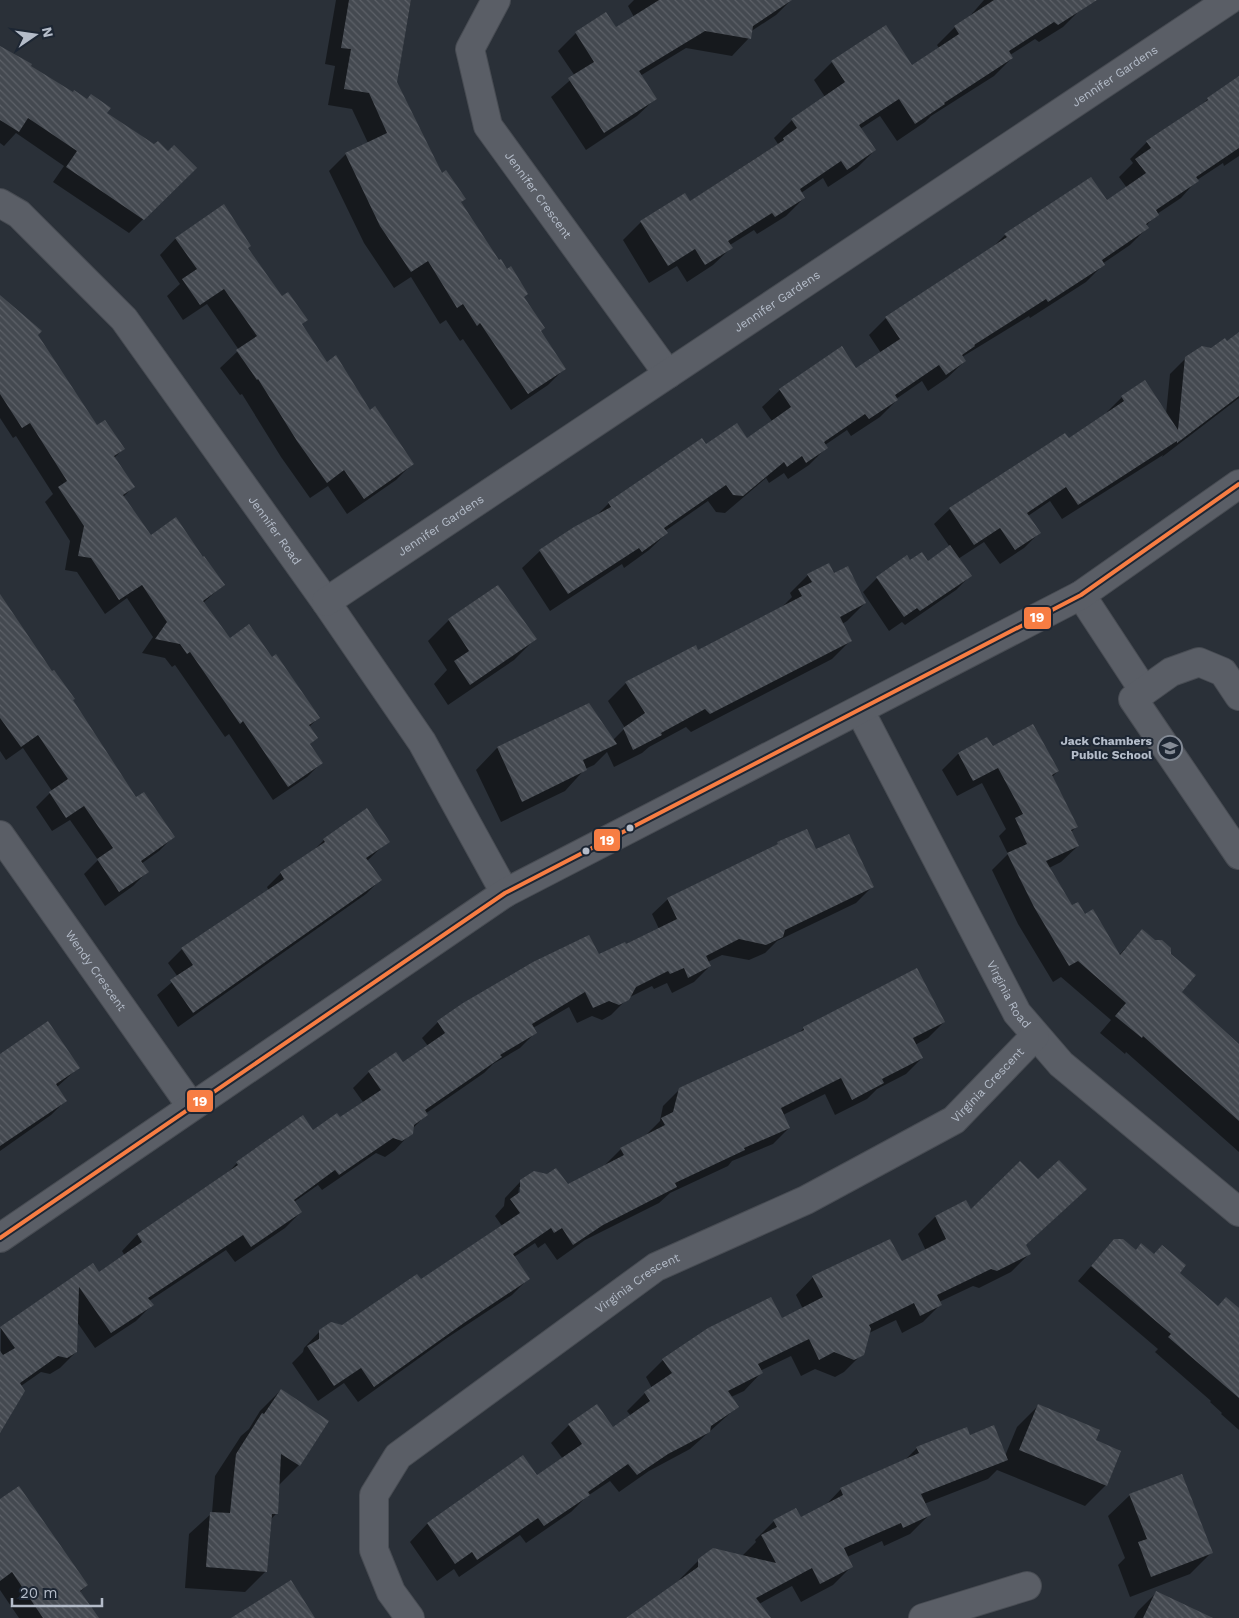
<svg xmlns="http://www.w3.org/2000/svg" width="1239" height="1618" viewBox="0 0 1239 1618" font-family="'Work Sans',sans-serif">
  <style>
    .shadow { fill: #0007; fill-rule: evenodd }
    .building { fill: url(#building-back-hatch) }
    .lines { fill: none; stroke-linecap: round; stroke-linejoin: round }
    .minor-casing { stroke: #484c53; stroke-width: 30 }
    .minor { stroke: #5a5e66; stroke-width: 28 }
    .bus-1-casing { stroke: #1d2633; stroke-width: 8 }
    .bus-1 { stroke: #f77d43; stroke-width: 4 }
    .bus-dot { fill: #b4bcc9; stroke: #1d2633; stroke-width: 2 }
    .labels { text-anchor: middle; stroke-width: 4; stroke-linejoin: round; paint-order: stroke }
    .street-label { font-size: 12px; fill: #b4bcc9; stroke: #1d2633 }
    .poi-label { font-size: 12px; font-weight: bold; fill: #b4bcc9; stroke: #1d2633; text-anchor: end }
    .line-badge { stroke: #1d2633; stroke-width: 2 }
    .badge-label { font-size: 14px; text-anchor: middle; font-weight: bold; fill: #fff }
  </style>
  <defs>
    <pattern id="building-back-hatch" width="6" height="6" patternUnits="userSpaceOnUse" patternTransform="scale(1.25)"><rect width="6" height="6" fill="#444950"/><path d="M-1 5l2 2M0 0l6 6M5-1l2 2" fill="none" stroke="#5d6168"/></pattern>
  </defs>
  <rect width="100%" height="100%" fill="#2a3038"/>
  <!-- shadow -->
  <path class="shadow" d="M 336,0 L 411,0 L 396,82 L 441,175 L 464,199 L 460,203 L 523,297 L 540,332 L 564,369 L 548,385 L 511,410 L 463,339 L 460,341 L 446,320 L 440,324 L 411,277 L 394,288 L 364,243 L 329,171 L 346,154 L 368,143 L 352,109 L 328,105 L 335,66 L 325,64 Z
    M 634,0 L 791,0 L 776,15 L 750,32 L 749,38 L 732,56 L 686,48 L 640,76 L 655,99 L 637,116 L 586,150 L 551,97 L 575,76 L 558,51 L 576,33 L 615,28 L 634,17 L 628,6 Z
    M 984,0 L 1090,0 L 1063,27 L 1039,42 L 1035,39 L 1010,55 L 1012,58 L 994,76 L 931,116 L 925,122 L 897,141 L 880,116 L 860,129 L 875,150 L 857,168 L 828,187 L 823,178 L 801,193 L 804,198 L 786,216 L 757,234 L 754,230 L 730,245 L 731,248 L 713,265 L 687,282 L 677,266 L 649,283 L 623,240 L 641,222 L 689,202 L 778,144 L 774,138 L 792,120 L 825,97 L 814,80 L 832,62 L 912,66 L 939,48 L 937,45 L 955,27 L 970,17 L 970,16 Z
    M 0,47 L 168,153 L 195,168 L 129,233 L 53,182 L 64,166 L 16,133 L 4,146 L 0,143 Z
    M 1239,83 L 1239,156 L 1224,166 L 1223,163 L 1197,180 L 1181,198 L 1157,214 L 1146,226 L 1147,228 L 1130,245 L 1102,264 L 1103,265 L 1086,282 L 1030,318 L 1029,316 L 962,357 L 965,361 L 947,378 L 928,391 L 922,381 L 896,399 L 897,400 L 880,417 L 851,436 L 847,430 L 825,445 L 826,448 L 809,465 L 788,479 L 784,473 L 769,483 L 766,478 L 725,513 L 716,512 L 708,501 L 665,531 L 667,533 L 649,550 L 624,568 L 622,564 L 550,611 L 522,568 L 540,551 L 595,517 L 609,503 L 706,446 L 747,439 L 772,421 L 762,407 L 780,390 L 856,370 L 881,353 L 869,335 L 886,318 L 991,249 L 1005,235 L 1107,202 L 1127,188 L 1119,177 L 1133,163 L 1130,159 L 1147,142 L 1199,107 L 1208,99 Z
    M 176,238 L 247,249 L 281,298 L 306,320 L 301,325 L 326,363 L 369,411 L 412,464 L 396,480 L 347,514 L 328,486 L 310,498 L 281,457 L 242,394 L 240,395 L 220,368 L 239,350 L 207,304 L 183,320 L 167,296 L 180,284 L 160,255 Z
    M 0,297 L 36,335 L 97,427 L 123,449 L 114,458 L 133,487 L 123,497 L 150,537 L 203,559 L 223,585 L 203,603 L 230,640 L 271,659 L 318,718 L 309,727 L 316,738 L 309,745 L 321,763 L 307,777 L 273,800 L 229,734 L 225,737 L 175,665 L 172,667 L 165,658 L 142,653 L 153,637 L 127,598 L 105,614 L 77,572 L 65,570 L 70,541 L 45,502 L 53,494 L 16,436 L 13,438 L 0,418 Z
    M 1239,334 L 1239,398 L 1162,457 L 1163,455 L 1062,519 L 1050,501 L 1028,516 L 1039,533 L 1024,548 L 1000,564 L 984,542 L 958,559 L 970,576 L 956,590 L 905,625 L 902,622 L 889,631 L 863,592 L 877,578 L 910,561 L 928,562 L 950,547 L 934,524 L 950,509 L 1068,440 L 1108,414 L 1107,412 L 1122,397 L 1166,414 L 1170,374 L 1186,358 L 1226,343 Z
    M 808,575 L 834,575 L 865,603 L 847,621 L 842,624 L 850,641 L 832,659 L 691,732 L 686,727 L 649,747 L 642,753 L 614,767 L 607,752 L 594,765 L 585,769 L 565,791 L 501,822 L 476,770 L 497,748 L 589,705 L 613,740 L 625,728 L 608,701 L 626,683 L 698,652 L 781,608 L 792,597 L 790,593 Z
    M 498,587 L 535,639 L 514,660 L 448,705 L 434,684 L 447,670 L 428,641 L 449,620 Z
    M 0,595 L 136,798 L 173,837 L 159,851 L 141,864 L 147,872 L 133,886 L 105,906 L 84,874 L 98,860 L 70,820 L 52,831 L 36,807 L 52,791 L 23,748 L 6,760 L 0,751 Z
    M 987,739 L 992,748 L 1058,771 L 1052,777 L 1076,827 L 1071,832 L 1078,846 L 1061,862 L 1049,868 L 1072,907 L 1084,916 L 1119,955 L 1142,931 L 1180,992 L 1239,1046 L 1239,1152 L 1126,1052 L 1125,1054 L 1100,1033 L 1111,1020 L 1061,977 L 1053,982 L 1018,924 L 992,870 L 1008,854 L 999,836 L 1006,829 L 982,783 L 957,796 L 942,770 L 958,754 Z
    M 366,810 L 388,841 L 367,861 L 380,880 L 366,894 L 178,1027 L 157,995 L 178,977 L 168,963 L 182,949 L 269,891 L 267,887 L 281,873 L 313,851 L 324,840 Z
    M 778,844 L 816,851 L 872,887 L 856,903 L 777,941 L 765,953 L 749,960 L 722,955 L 708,962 L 710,966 L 694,982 L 672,993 L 667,983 L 654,989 L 652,986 L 628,998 L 611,1015 L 602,1020 L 592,1016 L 577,1023 L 569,1007 L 533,1028 L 536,1032 L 520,1048 L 493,1064 L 484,1073 L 425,1114 L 426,1115 L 412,1129 L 411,1133 L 395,1150 L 385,1157 L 376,1153 L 322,1190 L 318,1185 L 294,1202 L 301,1212 L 285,1228 L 235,1262 L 226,1250 L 149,1301 L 152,1305 L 136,1321 L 95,1348 L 77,1322 L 76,1352 L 60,1368 L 50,1374 L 41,1372 L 21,1386 L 0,1422 L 1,1328 L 99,1273 L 125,1256 L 122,1251 L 137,1235 L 223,1178 L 237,1163 L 340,1119 L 363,1102 L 353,1088 L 369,1072 L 395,1053 L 403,1063 L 428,1046 L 422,1038 L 438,1022 L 625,945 L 659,929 L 652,914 L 668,899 L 773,848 Z
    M 944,1022 L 928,1038 L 915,1045 L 922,1058 L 906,1074 L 877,1089 L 867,1099 L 835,1115 L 825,1094 L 783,1115 L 789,1128 L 773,1144 L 732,1161 L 728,1166 L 670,1193 L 659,1203 L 585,1240 L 557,1260 L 545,1243 L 538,1248 L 535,1243 L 514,1257 L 528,1279 L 512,1295 L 447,1338 L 358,1402 L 344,1383 L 318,1401 L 292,1363 L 303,1352 L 304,1348 L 320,1331 L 342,1326 L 421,1280 L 502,1226 L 495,1216 L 504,1206 L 505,1198 L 521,1181 L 567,1186 L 605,1166 L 605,1165 L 621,1149 L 646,1135 L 660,1121 L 663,1106 L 680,1089 L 798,1034 L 804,1028 ZM 519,1187 L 521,1187 L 521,1198 L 518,1198 Z
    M 0,1055 L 78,1068 L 57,1087 L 66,1100 L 51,1115 L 0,1151 Z
    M 1038,1181 L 1086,1189 L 1025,1246 L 1029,1254 L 1011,1272 L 979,1288 L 973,1286 L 939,1302 L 940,1305 L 923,1322 L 902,1333 L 896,1320 L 869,1333 L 862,1354 L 844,1372 L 835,1377 L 815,1369 L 801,1376 L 791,1356 L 760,1371 L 761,1373 L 744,1391 L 731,1397 L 737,1407 L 690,1449 L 649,1471 L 619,1492 L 610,1481 L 586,1497 L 571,1512 L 526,1543 L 520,1535 L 459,1577 L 454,1569 L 437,1581 L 410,1542 L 427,1524 L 523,1457 L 536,1477 L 563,1459 L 551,1443 L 569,1425 L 613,1429 L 631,1416 L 627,1411 L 645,1393 L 652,1388 L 646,1377 L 663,1360 L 782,1320 L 803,1309 L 796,1295 L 813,1277 L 901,1263 L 926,1251 L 918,1234 L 935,1217 L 965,1202 L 970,1211 Z
    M 1114,1240 L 1178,1273 L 1217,1307 L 1239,1310 L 1239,1430 L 1221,1414 L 1222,1413 L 1210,1402 L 1211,1401 L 1155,1352 L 1158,1349 L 1078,1281 Z
    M 281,1390 L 299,1465 L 278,1486 L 276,1514 L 270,1520 L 266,1571 L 245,1592 L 185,1588 L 189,1534 L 212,1513 L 215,1476 L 241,1436 L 249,1429 L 260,1411 Z
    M 1038,1406 L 1094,1441 L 1106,1485 L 1085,1506 L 997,1470 L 988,1479 L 924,1504 L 929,1515 L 910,1534 L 884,1546 L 882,1541 L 847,1557 L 852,1566 L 833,1585 L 801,1602 L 792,1586 L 759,1604 L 766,1618 L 629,1618 L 679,1581 L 680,1579 L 699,1560 L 742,1556 L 756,1542 L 755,1540 L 774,1521 L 801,1519 L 824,1507 L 841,1489 L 904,1461 L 917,1448 L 970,1436 L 1005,1456 L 1017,1427 Z
    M 1130,1495 L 1211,1553 L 1190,1574 L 1130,1597 L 1118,1565 L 1125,1558 L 1108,1516 Z
    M 0,1500 L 87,1585 L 80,1592 L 98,1618 L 19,1618 L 0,1590 Z
    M 1156,1593 L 1201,1618 L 1134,1618 L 1138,1611 Z"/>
  <!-- building -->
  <path class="building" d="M 349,0 L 411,0 L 397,82 L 442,173 L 446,170 L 466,199 L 461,202 L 499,260 L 501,259 L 507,269 L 511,266 L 528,294 L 524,297 L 545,328 L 541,331 L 566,369 L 528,394 L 480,323 L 477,326 L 463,304 L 457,308 L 428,261 L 411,272 L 380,226 L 345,153 L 387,133 L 369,93 L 344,89 L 351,49 L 341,48 Z
    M 659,0 L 792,0 L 753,26 L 751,39 L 705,31 L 639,71 L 657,99 L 604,133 L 568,78 L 594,62 L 575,32 L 606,12 L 616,27 Z
    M 994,0 L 1097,0 L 1058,25 L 1054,22 L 1009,51 L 1013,58 L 944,103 L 945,104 L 915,124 L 899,99 L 859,125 L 876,150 L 847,170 L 841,161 L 800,189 L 805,198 L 775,217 L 772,213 L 728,241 L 733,248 L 705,265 L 695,249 L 668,266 L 640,221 L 685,193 L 690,201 L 784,140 L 783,138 L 797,128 L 791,119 L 845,82 L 831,61 L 886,25 L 912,65 L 959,34 L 954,26 Z
    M 0,46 L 32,64 L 31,66 L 73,92 L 74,90 L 87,99 L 91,94 L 111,108 L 107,113 L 154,144 L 158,141 L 168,151 L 174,145 L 197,168 L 144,220 L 66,167 L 77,151 L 28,118 L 19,132 L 0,120 Z
    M 1239,76 L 1239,148 L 1196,177 L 1199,181 L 1156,210 L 1159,215 L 1146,224 L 1149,228 L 1102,260 L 1105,265 L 1048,302 L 1046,299 L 974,345 L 975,346 L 962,355 L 966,361 L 946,375 L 939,365 L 895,395 L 898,400 L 869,419 L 865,414 L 824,442 L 828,448 L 806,463 L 802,456 L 787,467 L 784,462 L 743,496 L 733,495 L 726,485 L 664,528 L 668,533 L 642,552 L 639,548 L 568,594 L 539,550 L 574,527 L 611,507 L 608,502 L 702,438 L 706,444 L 737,423 L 747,438 L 791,407 L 779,389 L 842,346 L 856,368 L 900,339 L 885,317 L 1007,237 L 1004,234 L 1091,177 L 1107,200 L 1146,173 L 1135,159 L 1151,148 L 1146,141 L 1208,100 L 1207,98 Z
    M 224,204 L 251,246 L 248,248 L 282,296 L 288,292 L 308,320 L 302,324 L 327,362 L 336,355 L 370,410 L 375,406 L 414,464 L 364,499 L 344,470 L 327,483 L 297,441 L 258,379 L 257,380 L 236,350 L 257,336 L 224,289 L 200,305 L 182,279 L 197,269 L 175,238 Z
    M 0,295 L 42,331 L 38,335 L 97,425 L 105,420 L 125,449 L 114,456 L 135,487 L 123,495 L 151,535 L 176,517 L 203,557 L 204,556 L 225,585 L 203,601 L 230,638 L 249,624 L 272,657 L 276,654 L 320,718 L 309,725 L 318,738 L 310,744 L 323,763 L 288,787 L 243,721 L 240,724 L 190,652 L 187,654 L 180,644 L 155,639 L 167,622 L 142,585 L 119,600 L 91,558 L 78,556 L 84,526 L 58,487 L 67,481 L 30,423 L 22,428 L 0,394 Z
    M 1239,332 L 1239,396 L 1177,443 L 1177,441 L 1078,505 L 1066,487 L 1027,513 L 1041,533 L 1015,550 L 1000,528 L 974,545 L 949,508 L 1065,433 L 1069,438 L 1124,401 L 1121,396 L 1145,380 L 1178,430 L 1185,357 L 1202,346 L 1211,348 L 1225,338 L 1227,341 Z
    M 950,545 L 972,576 L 920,611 L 917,608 L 904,617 L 876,577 L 907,555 L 910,560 L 922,552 L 928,561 Z
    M 829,563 L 834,573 L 848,566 L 866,603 L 840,617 L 852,641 L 710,714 L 705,709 L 661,733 L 662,735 L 633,750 L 623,728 L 645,713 L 625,682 L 696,645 L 698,650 L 802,596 L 798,589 L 812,582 L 807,574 Z
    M 498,585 L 537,639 L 470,685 L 454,661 L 469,651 L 448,619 Z
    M 0,594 L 52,671 L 54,670 L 75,699 L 73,700 L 136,797 L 144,792 L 175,837 L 141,861 L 149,872 L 119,892 L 97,859 L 113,848 L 84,806 L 66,818 L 49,792 L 68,779 L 38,735 L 21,747 L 0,718 Z
    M 589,703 L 617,744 L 583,760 L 587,770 L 522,802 L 497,747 Z
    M 1033,724 L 1059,771 L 1052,775 L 1078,827 L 1071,830 L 1079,846 L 1046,861 L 1072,905 L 1078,902 L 1085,914 L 1093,909 L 1120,955 L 1142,929 L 1155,940 L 1162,940 L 1171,948 L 1171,954 L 1196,975 L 1182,992 L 1239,1044 L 1239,1121 L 1143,1036 L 1142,1038 L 1115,1016 L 1126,1003 L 1078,961 L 1069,966 L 1034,907 L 1007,853 L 1027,844 L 1015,818 L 1023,814 L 998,768 L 973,781 L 958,753 L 987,737 L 993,746 Z
    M 367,808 L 390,842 L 366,858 L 382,880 L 193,1013 L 170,980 L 193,965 L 181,948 L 284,879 L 280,872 L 325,842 L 323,839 Z
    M 807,829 L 816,849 L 849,834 L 874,887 L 785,930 L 783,937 L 766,945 L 739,939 L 706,956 L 711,966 L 688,978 L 684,968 L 670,974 L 668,971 L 636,987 L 629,1000 L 619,1005 L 609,1001 L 593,1008 L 585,992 L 532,1024 L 537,1033 L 500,1055 L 502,1057 L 425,1110 L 428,1115 L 414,1125 L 413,1134 L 402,1141 L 393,1138 L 339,1175 L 335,1170 L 294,1200 L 302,1212 L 251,1247 L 243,1235 L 148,1298 L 154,1305 L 111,1333 L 79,1287 L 77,1352 L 67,1358 L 58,1356 L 20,1383 L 25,1391 L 0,1433 L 0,1351 L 3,1355 L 15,1348 L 0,1327 L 93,1263 L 99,1272 L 142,1242 L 137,1234 L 238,1165 L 236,1162 L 303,1115 L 313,1130 L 337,1113 L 340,1117 L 381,1090 L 368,1071 L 396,1052 L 403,1062 L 445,1033 L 437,1021 L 463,1003 L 533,962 L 589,935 L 599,954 L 625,942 L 626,944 L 677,919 L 667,898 L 778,844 L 777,842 Z
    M 917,968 L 945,1022 L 913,1038 L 923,1058 L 882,1079 L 884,1083 L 852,1100 L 841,1078 L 781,1108 L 790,1128 L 744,1148 L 745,1150 L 675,1183 L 677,1187 L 603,1225 L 573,1245 L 562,1228 L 554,1233 L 551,1228 L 513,1254 L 530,1279 L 464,1323 L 374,1387 L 361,1368 L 334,1386 L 307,1346 L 319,1339 L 319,1330 L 331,1322 L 342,1325 L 417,1274 L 421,1279 L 520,1213 L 510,1199 L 520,1192 L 520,1180 L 534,1171 L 547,1174 L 556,1168 L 568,1184 L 624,1155 L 620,1148 L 665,1125 L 661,1118 L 673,1112 L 679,1088 L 804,1030 L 803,1027 Z
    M 48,1021 L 80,1068 L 56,1084 L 67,1101 L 0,1146 L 0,1054 Z
    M 1059,1160 L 1087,1189 L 1026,1245 L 1031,1254 L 997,1271 L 991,1269 L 937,1295 L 942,1305 L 920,1316 L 914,1303 L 869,1325 L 871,1329 L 864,1355 L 854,1360 L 834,1352 L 819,1360 L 809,1339 L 758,1364 L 763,1373 L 728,1391 L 739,1407 L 711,1426 L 710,1432 L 668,1454 L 637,1475 L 628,1464 L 588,1492 L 590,1495 L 544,1526 L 538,1518 L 477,1560 L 472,1552 L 455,1564 L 427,1523 L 523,1455 L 537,1475 L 582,1444 L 568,1424 L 597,1404 L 613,1427 L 650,1401 L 644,1392 L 672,1373 L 662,1359 L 708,1328 L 771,1297 L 782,1318 L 823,1297 L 812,1276 L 890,1239 L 902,1261 L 946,1239 L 935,1216 L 966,1200 L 971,1209 L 1020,1161 L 1038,1179 Z
    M 1114,1239 L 1123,1239 L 1136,1250 L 1141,1243 L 1154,1254 L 1162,1245 L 1186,1265 L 1180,1273 L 1218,1306 L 1226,1297 L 1239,1308 L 1239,1398 L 1168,1337 L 1171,1334 L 1091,1266 Z
    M 281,1389 L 329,1421 L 300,1466 L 281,1454 L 278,1514 L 272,1514 L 267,1572 L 206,1567 L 210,1512 L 230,1513 L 236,1454 L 262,1413 L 264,1414 Z
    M 1038,1404 L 1100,1430 L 1096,1440 L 1121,1451 L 1107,1486 L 1019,1450 Z
    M 994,1425 L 1008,1460 L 921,1494 L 931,1515 L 903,1528 L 901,1523 L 844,1548 L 853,1567 L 820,1584 L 812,1568 L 756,1598 L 771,1618 L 626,1618 L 698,1567 L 698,1559 L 713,1548 L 776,1563 L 761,1535 L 777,1527 L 773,1520 L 796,1508 L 801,1517 L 843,1495 L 840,1488 L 919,1453 L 916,1447 L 967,1427 L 970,1435 Z
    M 1182,1474 L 1213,1553 L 1151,1577 L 1138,1542 L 1147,1539 L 1129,1494 Z
    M 19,1486 L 88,1585 L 80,1591 L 99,1618 L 43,1618 L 12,1572 L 0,1581 L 0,1499 Z
    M 291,1580 L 315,1618 L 231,1618 Z
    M 1156,1591 L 1213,1618 L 1143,1618 Z"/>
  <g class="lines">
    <defs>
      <g id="minor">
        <path id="s1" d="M 496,0 L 470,49 L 488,126 L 668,374"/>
        <path id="s2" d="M 0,203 L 19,214 L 124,319 L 326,602 L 422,742 L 505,893"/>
        <path d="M 1081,595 L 1144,691"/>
        <path id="s3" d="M 326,602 L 1229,0"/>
        <path d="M 1239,696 L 1223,672 L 1199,662 L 1171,672 L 1133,699 L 1239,855"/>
        <path id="s4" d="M 860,711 L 1017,1013 L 1061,1064 L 1239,1212"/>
        <path id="s5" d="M 0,835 L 191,1106"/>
        <path d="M 0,1238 L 505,893 L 1081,595 L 1239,484"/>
        <path id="s6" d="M 410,1618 L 391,1592 L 374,1550 L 374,1495 L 398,1456 L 656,1267 L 806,1200 L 954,1120 L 1035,1036"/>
        <path d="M 923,1618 L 1027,1586"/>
      </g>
    </defs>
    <!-- minor casing -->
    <use href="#minor" class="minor-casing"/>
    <!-- minor -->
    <use href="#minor" class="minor"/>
    <defs>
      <path id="bus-1" d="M 0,1238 L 505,893 L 1081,595 L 1239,484"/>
    </defs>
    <!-- bus-1 casing -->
    <use href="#bus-1" class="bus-1-casing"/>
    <!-- bus-1 -->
    <use href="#bus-1" class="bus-1"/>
  </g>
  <!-- icons -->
  <defs>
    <symbol id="school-ring" viewBox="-11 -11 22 22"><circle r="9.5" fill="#1d2633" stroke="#848b96" stroke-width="1.5"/><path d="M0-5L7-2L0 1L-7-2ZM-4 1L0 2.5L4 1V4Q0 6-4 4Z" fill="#848b96"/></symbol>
  </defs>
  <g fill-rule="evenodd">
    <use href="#school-ring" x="1156" y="734" width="28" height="28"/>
  </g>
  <!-- markers -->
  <g class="bus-dot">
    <circle cx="630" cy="828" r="4.5"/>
    <circle cx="586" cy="851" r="4.5"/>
  </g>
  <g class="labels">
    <!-- street labels -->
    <g class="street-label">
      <text dy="4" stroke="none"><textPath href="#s3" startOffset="948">Jennifer Gardens</textPath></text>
      <text dy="4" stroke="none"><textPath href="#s1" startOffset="220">Jennifer Crescent</textPath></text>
      <text dy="4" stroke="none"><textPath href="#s3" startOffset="542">Jennifer Gardens</textPath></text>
      <text dy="4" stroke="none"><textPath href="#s3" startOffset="138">Jennifer Gardens</textPath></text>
      <text dy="4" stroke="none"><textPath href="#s2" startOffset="430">Jennifer Road</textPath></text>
      <text dy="4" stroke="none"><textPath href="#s5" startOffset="166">Wendy Crescent</textPath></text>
      <text dy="4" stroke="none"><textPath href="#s4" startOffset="320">Virginia Road</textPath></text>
      <text dy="4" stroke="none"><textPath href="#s6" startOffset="879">Virginia Crescent</textPath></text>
      <text dy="4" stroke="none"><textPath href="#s6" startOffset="474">Virginia Crescent</textPath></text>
    </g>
    <!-- poi labels -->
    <g class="poi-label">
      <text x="1152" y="745">Jack Chambers<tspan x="1152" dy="14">Public School</tspan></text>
    </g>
  </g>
  <g class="line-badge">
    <rect x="1023" y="606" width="29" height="24" rx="5" fill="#f77d43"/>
    <rect x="593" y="828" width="28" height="24" rx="5" fill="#f77d43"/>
    <rect x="186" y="1089" width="28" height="24" rx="5" fill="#f77d43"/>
  </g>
  <g class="badge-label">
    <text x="1037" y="622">19</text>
    <text x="607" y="845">19</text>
    <text x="200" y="1106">19</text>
  </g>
  <!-- north arrow -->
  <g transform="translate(35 35) rotate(77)" stroke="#1d2633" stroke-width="4" paint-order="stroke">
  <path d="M0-4L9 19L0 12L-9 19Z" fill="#b4bcc9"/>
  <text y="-8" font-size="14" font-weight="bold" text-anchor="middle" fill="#b4bcc9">N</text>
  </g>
  <!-- scale -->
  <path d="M12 1598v8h90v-8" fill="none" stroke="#b4bcc9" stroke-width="2.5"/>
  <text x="20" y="1598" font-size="15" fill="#b4bcc9" stroke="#1d2633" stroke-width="4" paint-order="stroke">20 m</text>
</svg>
